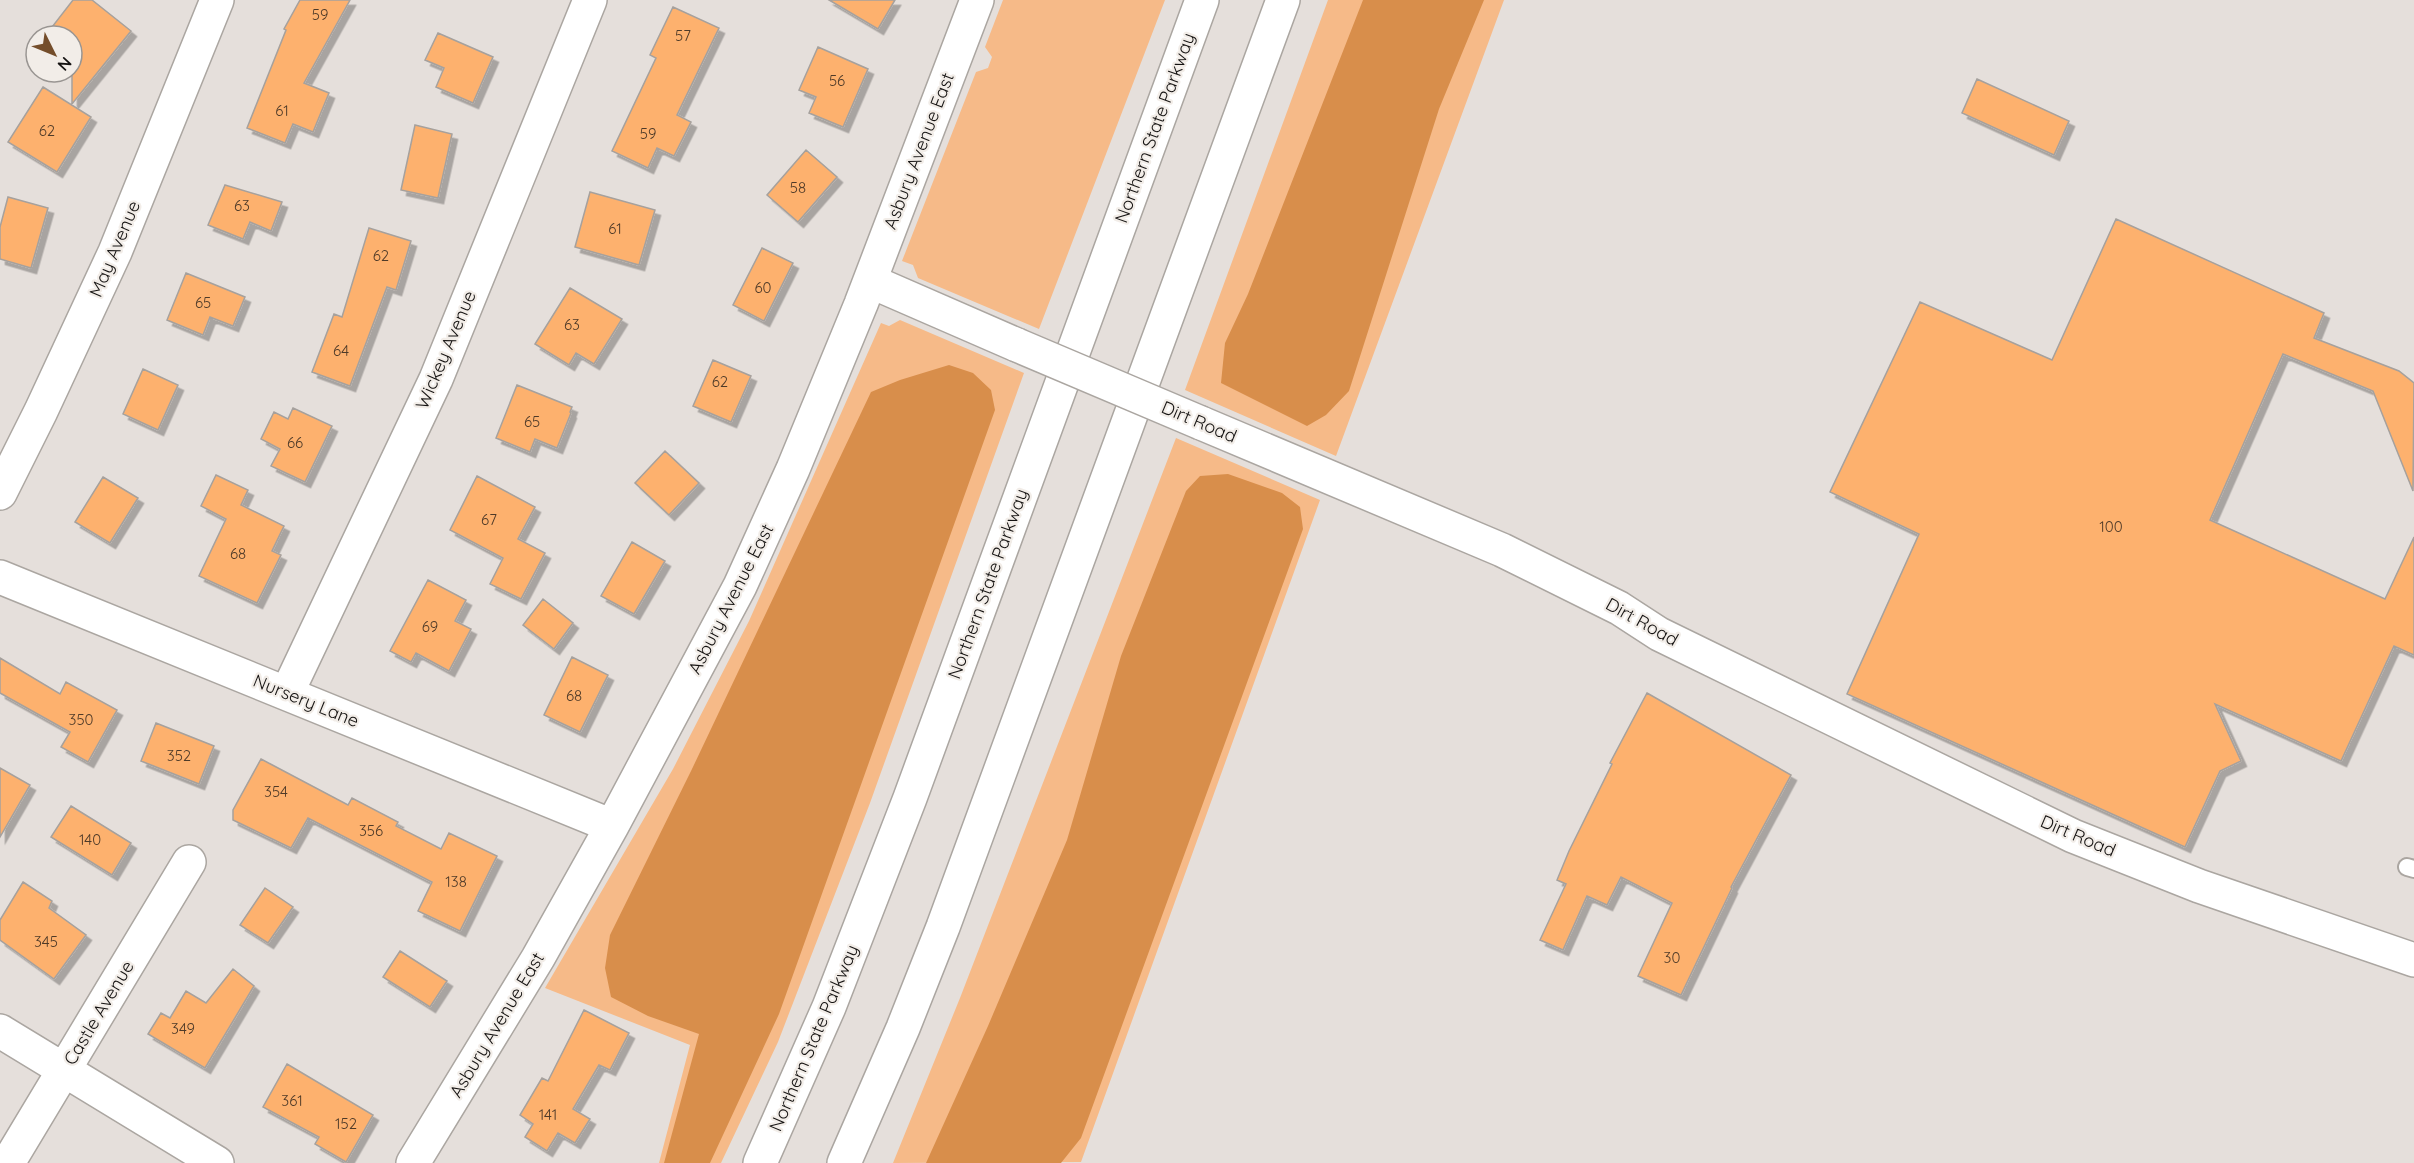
<svg xmlns="http://www.w3.org/2000/svg" width="2414" height="1163" viewBox="0 0 2414 1163" font-family="Quicksand,sans-serif">
  <style>
    .green { fill: #f6ba88 }
    .forest { fill: #d88e4b }
    .building { fill: #fdb16e; stroke: #a6a19d; stroke-width: 1.5; filter: url(#shadow) }
    .lines { fill: none; stroke-linecap: round; stroke-linejoin: round }
    .lane-casing { stroke: #aba6a1; stroke-width: 20 }
    .street-casing { stroke: #aba6a1; stroke-width: 36 }
    .highway-casing { stroke: #aba6a1; stroke-width: 36 }
    .lane { stroke: #fff; stroke-width: 16 }
    .street { stroke: #fff; stroke-width: 33 }
    .highway { stroke: #fff; stroke-width: 33 }
    .street-bridge-casing { stroke: #aba6a1; stroke-width: 36; stroke-linecap: butt }
    .street-bridge { stroke: #fff; stroke-width: 33 }
    .labels { text-anchor: middle; stroke-width: 4.5; stroke-linejoin: round; paint-order: stroke }
    .number-label { font-size: 15px; fill: #4e3a28 }
    .street-label { font-size: 18px; fill: #141211; stroke: #f2ede8 }
  </style>
  <defs>
    <filter id="shadow"><feDropShadow dx="5.5" dy="5.5" stdDeviation="0" flood-color="#0004"/></filter>
  </defs>
  <rect width="100%" height="100%" fill="#e5dfdb"/>
  <!-- green -->
  <path class="green" d="M 1003,0 L 1165,0 L 1039,329 L 918,278 L 913,265 L 902,261 L 976,72 L 988,68 L 992,57 L 985,47 Z
    M 1328,0 L 1504,0 L 1336,456 L 1185,390 Z
    M 900,320 L 1024,373 L 870,803 L 778,1042 L 721,1163 L 659,1163 L 690,1045 L 545,988 L 673,769 L 749,621 L 881,323 L 889,326 Z
    M 1176,438 L 1320,500 L 1081,1162 L 893,1163 L 960,998 Z"/>
  <!-- forest -->
  <path class="forest" d="M 1363,0 L 1484,0 L 1439,109 L 1349,391 L 1326,415 L 1307,426 L 1221,383 L 1225,343 L 1248,294 Z
    M 949,365 L 973,373 L 991,390 L 995,410 L 779,1014 L 710,1163 L 664,1163 L 699,1034 L 648,1016 L 611,997 L 605,968 L 610,935 L 692,769 L 871,392 L 900,380 Z
    M 1228,474 L 1282,493 L 1300,507 L 1303,529 L 1081,1138 L 1061,1163 L 926,1163 L 988,1026 L 1067,840 L 1121,656 L 1186,491 L 1200,476 Z"/>
  <!-- building -->
  <path class="building" d="M 73,0 L 92,0 L 131,31 L 72,104 L 72,36 L 64,36 L 52,27 Z
    M 300,0 L 350,0 L 304,83 L 329,93 L 313,132 L 293,124 L 285,143 L 247,128 L 286,30 L 284,29 Z
    M 829,0 L 895,0 L 878,29 Z
    M 673,7 L 719,28 L 677,115 L 691,122 L 674,156 L 657,148 L 648,168 L 612,151 L 656,58 L 650,55 Z
    M 438,33 L 493,57 L 473,103 L 436,87 L 444,68 L 425,60 Z
    M 818,47 L 868,69 L 843,127 L 809,113 L 816,97 L 799,90 Z
    M 1977,79 L 2069,121 L 2054,155 L 1962,113 Z
    M 43,87 L 91,117 L 57,172 L 8,142 Z
    M 415,125 L 452,134 L 438,198 L 401,190 Z
    M 806,150 L 837,177 L 798,222 L 767,195 Z
    M 225,185 L 282,202 L 271,231 L 250,222 L 243,239 L 208,225 Z
    M 590,192 L 655,210 L 639,265 L 575,247 Z
    M 8,197 L 48,208 L 31,268 L 0,259 L 0,227 Z
    M 2116,219 L 2324,313 L 2314,338 L 2399,371 L 2414,383 L 2413,491 L 2373,391 L 2283,354 L 2210,520 L 2385,599 L 2414,537 L 2414,655 L 2394,646 L 2341,761 L 2215,704 L 2241,761 L 2220,771 L 2185,847 L 1847,694 L 1919,534 L 1830,492 L 1920,302 L 2052,360 Z
    M 369,228 L 411,241 L 396,290 L 387,287 L 350,386 L 312,372 L 334,314 L 342,317 Z
    M 762,248 L 793,263 L 764,321 L 733,305 Z
    M 186,273 L 245,297 L 233,326 L 210,317 L 203,335 L 167,320 Z
    M 570,288 L 622,319 L 594,364 L 576,353 L 569,365 L 535,344 Z
    M 713,360 L 751,376 L 731,422 L 693,406 Z
    M 143,369 L 178,385 L 158,430 L 123,414 Z
    M 517,385 L 572,407 L 570,412 L 571,413 L 557,448 L 535,439 L 530,452 L 496,438 Z
    M 293,408 L 332,426 L 305,482 L 271,466 L 280,449 L 261,439 L 274,412 L 288,419 Z
    M 665,451 L 699,483 L 669,515 L 635,483 Z
    M 216,475 L 248,490 L 241,505 L 284,526 L 272,551 L 281,555 L 257,603 L 199,576 L 226,519 L 201,506 Z
    M 477,476 L 535,507 L 518,539 L 545,553 L 521,599 L 490,584 L 503,558 L 450,530 Z
    M 103,477 L 138,498 L 110,543 L 75,522 Z
    M 632,542 L 665,561 L 634,614 L 601,596 Z
    M 428,580 L 466,600 L 455,621 L 471,629 L 449,671 L 416,653 L 411,662 L 390,651 Z
    M 543,599 L 573,623 L 554,649 L 523,625 Z
    M 572,657 L 608,675 L 580,732 L 544,715 Z
    M 0,658 L 60,694 L 66,682 L 117,710 L 88,762 L 61,747 L 70,732 L 0,693 Z
    M 1647,693 L 1791,775 L 1731,887 L 1732,888 L 1681,995 L 1638,976 L 1672,903 L 1621,877 L 1607,905 L 1587,896 L 1563,950 L 1540,940 L 1566,884 L 1557,880 L 1569,851 L 1612,764 L 1610,763 Z
    M 156,723 L 214,746 L 199,784 L 141,761 Z
    M 261,759 L 348,805 L 352,798 L 398,822 L 396,826 L 441,849 L 449,833 L 497,856 L 460,931 L 418,911 L 432,882 L 308,818 L 291,848 L 233,820 L 233,810 Z
    M 0,768 L 30,785 L 0,837 Z
    M 71,806 L 131,843 L 112,875 L 51,837 Z
    M 23,882 L 52,901 L 49,908 L 86,935 L 54,979 L 0,940 L 0,920 Z
    M 265,888 L 293,907 L 268,943 L 240,925 Z
    M 400,951 L 447,981 L 430,1007 L 383,977 Z
    M 233,969 L 254,986 L 205,1068 L 148,1034 L 161,1013 L 170,1018 L 186,991 L 206,1003 Z
    M 584,1010 L 629,1033 L 610,1070 L 599,1065 L 573,1109 L 590,1119 L 575,1143 L 558,1133 L 547,1151 L 525,1137 L 533,1124 L 520,1115 L 542,1078 L 548,1081 Z
    M 287,1064 L 373,1115 L 346,1162 L 315,1144 L 319,1137 L 263,1107 Z"/>
  <g class="lines">
    <defs>
      <path id="lane" d="M 2407,867 L 2414,869"/>
      <path id="street" d="M 870,281 L 1017,345
        M 1201,423 L 1502,550 L 1619,608 L 1659,634 L 2073,836 L 2199,886 L 2414,960
        M 0,493 L 41,411 L 115,252 L 217,0
        M 0,577 L 612,826
        M 287,693 L 436,379 L 590,0
        M 0,1031 L 217,1163
        M 8,1163 L 189,862
        M 413,1163 L 538,958 L 612,826 L 740,586 L 793,469 L 861,304 L 977,0"/>
      <path id="highway" d="M 760,1163 L 829,1007 L 910,798 L 1202,0
        M 844,1163 L 903,1028 L 943,927 L 1283,0"/>
    </defs>
    <!-- lane casing -->
    <use href="#lane" class="lane-casing"/>
    <!-- street casing -->
    <use href="#street" class="street-casing"/>
    <!-- highway casing -->
    <use href="#highway" class="highway-casing"/>
    <!-- lane -->
    <use href="#lane" class="lane"/>
    <!-- street -->
    <use href="#street" class="street"/>
    <!-- highway -->
    <use href="#highway" class="highway"/>
    <defs>
      <path id="street-bridge" d="M 1017,345 L 1201,423"/>
    </defs>
    <!-- street-bridge casing -->
    <use href="#street-bridge" class="street-bridge-casing"/>
    <!-- street-bridge -->
    <use href="#street-bridge" class="street-bridge"/>
  </g>
  <g class="labels">
    <!-- number labels -->
    <g class="number-label">
      <text x="320" y="20">59</text>
      <text x="683" y="41">57</text>
      <text x="837" y="86">56</text>
      <text x="282" y="116">61</text>
      <text x="47" y="136">62</text>
      <text x="648" y="139">59</text>
      <text x="798" y="193">58</text>
      <text x="242" y="211">63</text>
      <text x="615" y="234">61</text>
      <text x="381" y="261">62</text>
      <text x="763" y="293">60</text>
      <text x="203" y="308">65</text>
      <text x="572" y="330">63</text>
      <text x="341" y="356">64</text>
      <text x="720" y="387">62</text>
      <text x="532" y="427">65</text>
      <text x="295" y="448">66</text>
      <text x="489" y="525">67</text>
      <text x="2111" y="532">100</text>
      <text x="238" y="559">68</text>
      <text x="430" y="632">69</text>
      <text x="574" y="701">68</text>
      <text x="81" y="725">350</text>
      <text x="179" y="761">352</text>
      <text x="276" y="797">354</text>
      <text x="371" y="836">356</text>
      <text x="90" y="845">140</text>
      <text x="456" y="887">138</text>
      <text x="46" y="947">345</text>
      <text x="1672" y="963">30</text>
      <text x="183" y="1034">349</text>
      <text x="292" y="1106">361</text>
      <text x="548" y="1120">141</text>
      <text x="346" y="1129">152</text>
    </g>
    <!-- street labels -->
    <g class="street-label">
      <text transform="translate(1155 128) rotate(-70)" y="6">Northern State Parkway</text>
      <text transform="translate(919 151) rotate(-69)" y="6">Asbury Avenue East</text>
      <text transform="translate(115 249) rotate(-67)" y="6">May Avenue</text>
      <text transform="translate(446 350) rotate(-67)" y="6">Wickey Avenue</text>
      <text transform="translate(1199 422) rotate(23)" y="6">Dirt Road</text>
      <text transform="translate(988 584) rotate(-70)" y="6">Northern State Parkway</text>
      <text transform="translate(731 599) rotate(-63)" y="6">Asbury Avenue East</text>
      <text transform="translate(1642 622) rotate(29)" y="6">Dirt Road</text>
      <text transform="translate(306 701) rotate(22)" y="6">Nursery Lane</text>
      <text transform="translate(2078 836) rotate(23)" y="6">Dirt Road</text>
      <text transform="translate(99 1013) rotate(-59)" y="6">Castle Avenue</text>
      <text transform="translate(497 1025) rotate(-59)" y="6">Asbury Avenue East</text>
      <text transform="translate(814 1038) rotate(-67)" y="6">Northern State Parkway</text>
    </g>
  </g>
  <!-- north arrow -->
  <g transform="translate(54 54) rotate(133)"><circle r="28" fill="#f2ede8" stroke="#999592" stroke-width="1.5"/>
  <path d="M0-4.5L10 22L0 15L-10 22Z" fill="#744d2a"/>
  <text y="-9" font-size="16" font-weight="bold" text-anchor="middle" fill="#141211">N</text>
  </g>
</svg>
